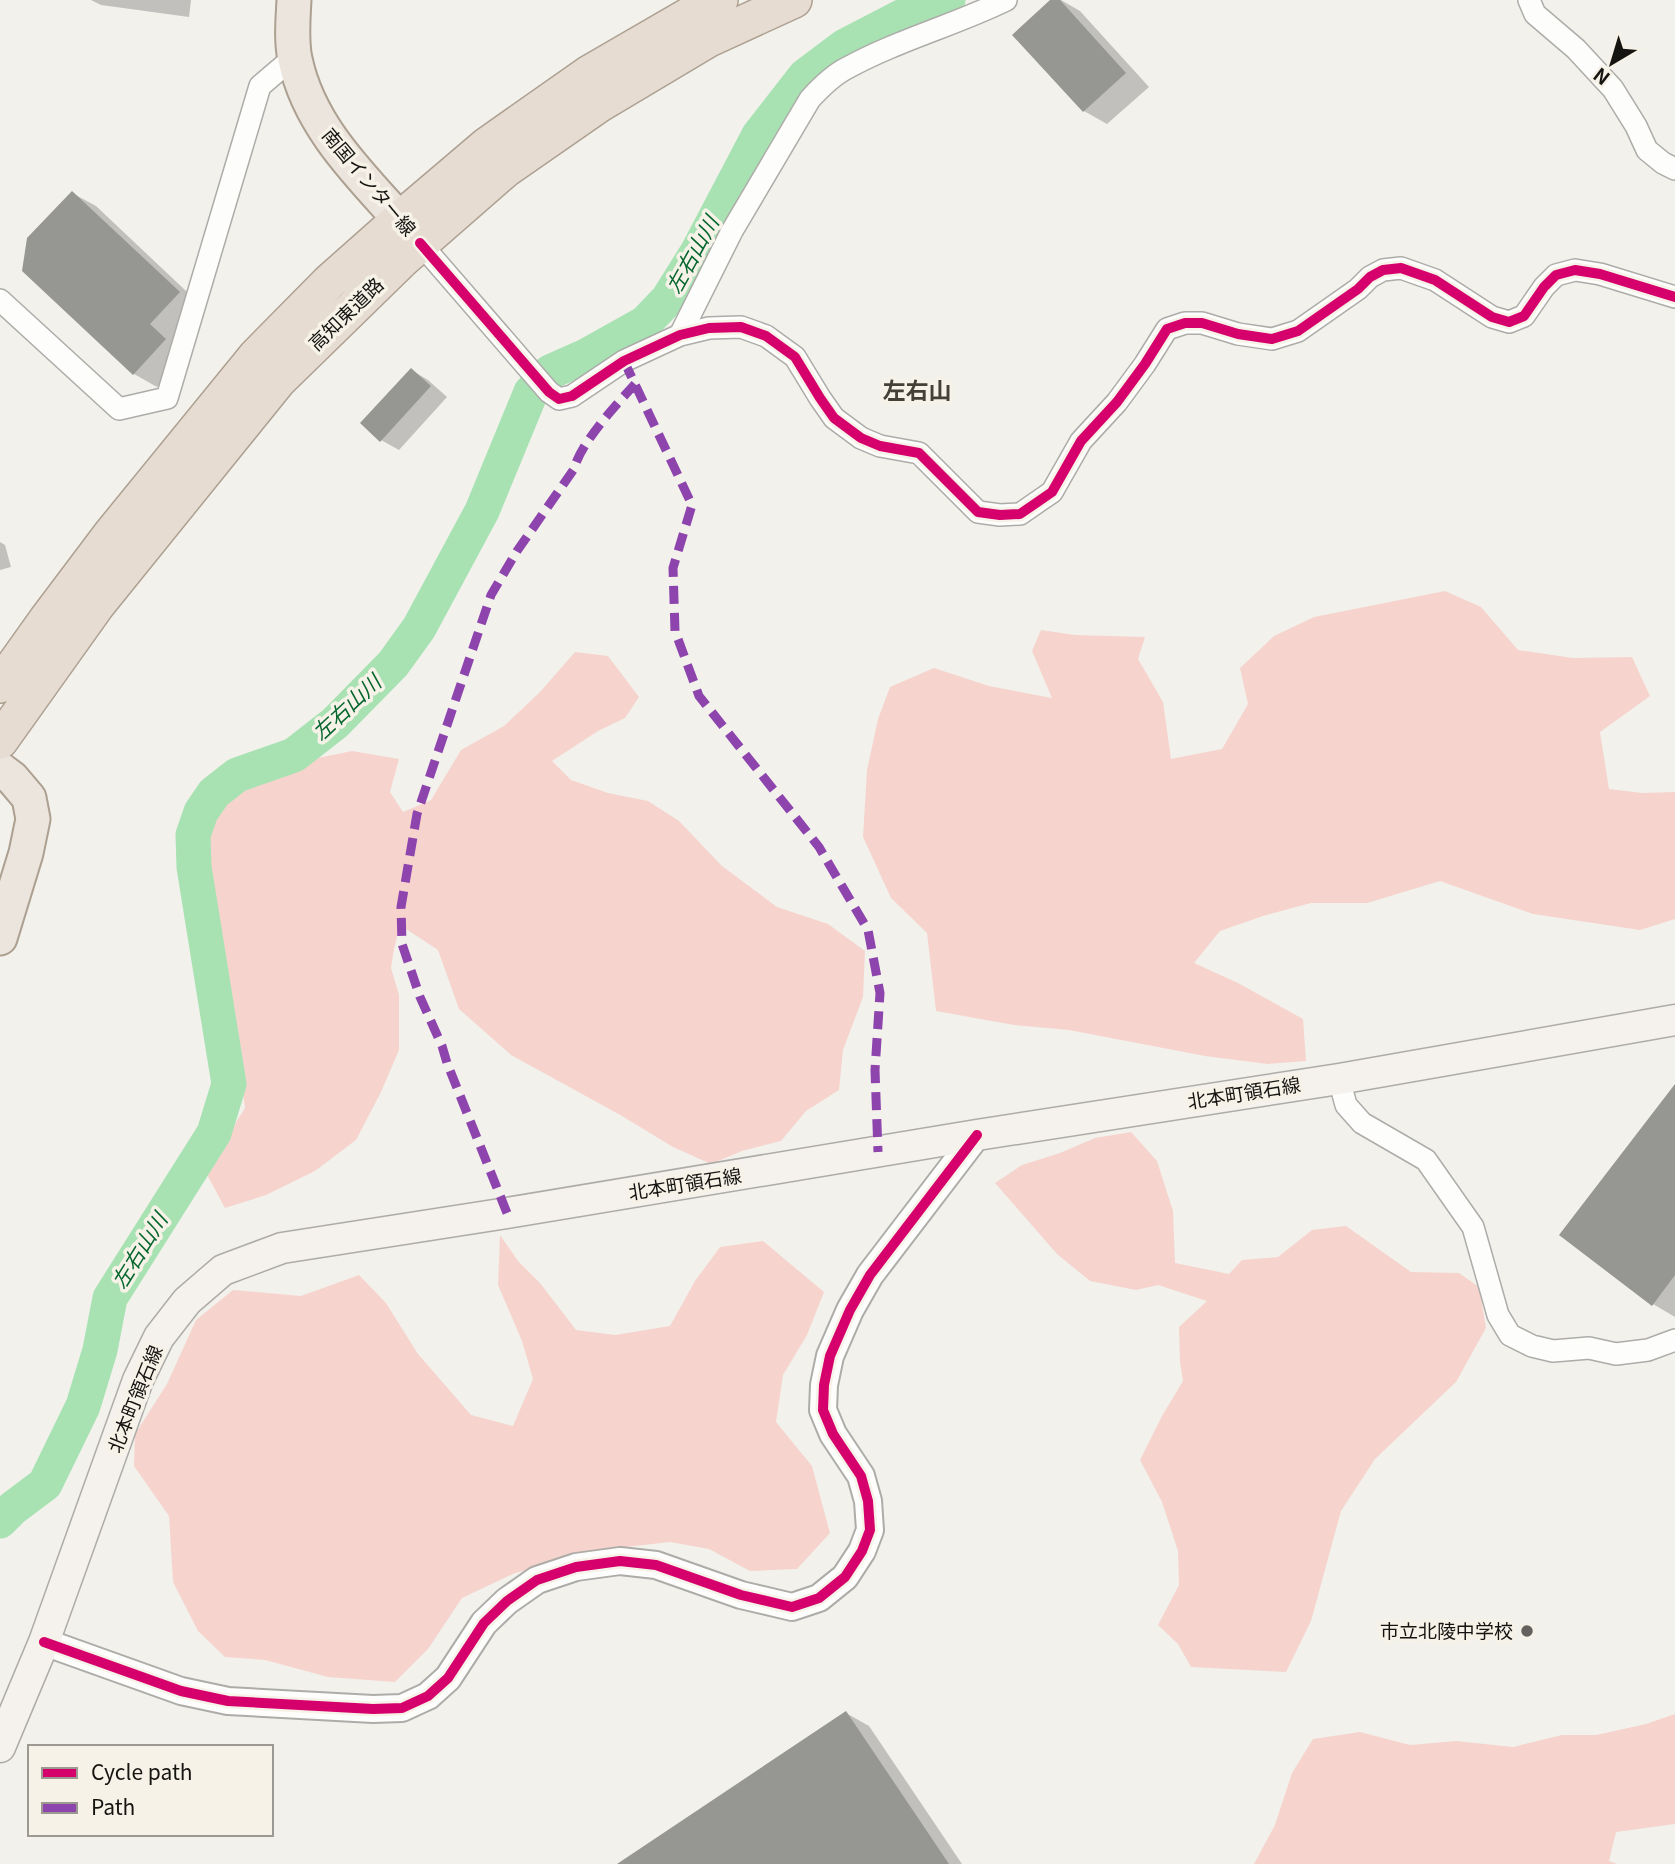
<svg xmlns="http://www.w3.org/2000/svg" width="1675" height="1864" viewBox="0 0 1675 1864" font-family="Georgia,'Noto Sans JP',serif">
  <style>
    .green { fill: #f6d4cd }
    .shadow { fill: #0003 }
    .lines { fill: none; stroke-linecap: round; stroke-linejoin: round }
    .river { stroke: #a8e2b3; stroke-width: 35 }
    .building { fill: #969692 }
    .minor-casing { stroke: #adaca8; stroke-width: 24 }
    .tertiary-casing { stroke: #adaca8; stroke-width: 30 }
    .secondary-casing { stroke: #adaca8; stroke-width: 33 }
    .primary-casing { stroke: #ada091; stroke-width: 37 }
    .trunk-casing { stroke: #ada091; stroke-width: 38 }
    .minor { stroke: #fdfdfc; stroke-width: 21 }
    .tertiary { stroke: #fdfdfc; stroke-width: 26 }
    .secondary { stroke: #f5f1ec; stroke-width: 30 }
    .primary { stroke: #ece5dd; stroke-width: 33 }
    .trunk { stroke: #e6dcd2; stroke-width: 35 }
    .quiet { stroke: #8e44ad; stroke-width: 9; stroke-dasharray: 18 9; stroke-linecap: butt }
    .cycleway-casing { stroke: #f6f2e8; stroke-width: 15 }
    .cycleway { stroke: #d6006c; stroke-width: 10 }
    .poi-dot { fill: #62615e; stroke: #f6f2e8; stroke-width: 2.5 }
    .labels { text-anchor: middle; stroke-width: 7; stroke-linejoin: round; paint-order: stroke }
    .street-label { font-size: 19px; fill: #151411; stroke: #f6f2e8 }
    .poi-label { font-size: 19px; fill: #151411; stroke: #f6f2e8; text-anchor: end }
    .water-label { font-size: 21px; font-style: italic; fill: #04662d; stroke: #f6f2e8 }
    .quarter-label { font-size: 23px; font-weight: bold; fill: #434038; stroke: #f6f2e8 }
  </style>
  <rect width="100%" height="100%" fill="#f2f1ec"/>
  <!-- green -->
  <path class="green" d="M 1445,591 L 1481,607 L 1518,650 L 1573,658 L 1632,657 L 1650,696 L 1600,732 L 1609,789 L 1642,793 L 1675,792 L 1675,919 L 1640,930 L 1533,914 L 1440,881 L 1367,903 L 1311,903 L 1263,916 L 1220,931 L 1194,963 L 1238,983 L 1303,1019 L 1306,1061 L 1268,1064 L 1205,1056 L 1069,1030 L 1014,1025 L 936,1011 L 927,933 L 891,898 L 863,837 L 867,770 L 878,719 L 890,687 L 934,668 L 989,686 L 1052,698 L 1032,651 L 1041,630 L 1075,635 L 1145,637 L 1138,659 L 1163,702 L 1171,759 L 1222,749 L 1248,704 L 1240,668 L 1274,636 L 1314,617 Z
    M 575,652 L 608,656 L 639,697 L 625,718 L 598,731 L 552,761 L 571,780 L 608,793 L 648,801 L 679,821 L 722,866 L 777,907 L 828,924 L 865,951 L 863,997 L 843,1050 L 839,1090 L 806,1111 L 781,1141 L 742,1151 L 711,1164 L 673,1147 L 622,1116 L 511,1055 L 459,1009 L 438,950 L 400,925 L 394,949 L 391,968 L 399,995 L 399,1050 L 381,1092 L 356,1140 L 315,1171 L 266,1195 L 225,1208 L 205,1171 L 245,1108 L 230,1006 L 219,954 L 216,920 L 207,866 L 206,837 L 223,801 L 308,760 L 352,751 L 399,759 L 390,792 L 403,812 L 431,800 L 461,750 L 504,726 L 540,692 Z
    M 1131,1132 L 1157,1161 L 1173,1211 L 1175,1263 L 1229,1274 L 1242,1260 L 1278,1257 L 1312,1230 L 1346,1226 L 1411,1272 L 1459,1273 L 1479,1287 L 1486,1328 L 1456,1382 L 1375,1459 L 1341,1511 L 1311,1621 L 1286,1672 L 1191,1667 L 1178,1644 L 1158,1625 L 1179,1585 L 1178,1551 L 1162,1502 L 1140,1460 L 1162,1416 L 1183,1381 L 1180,1362 L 1179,1327 L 1207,1301 L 1158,1285 L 1136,1290 L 1090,1281 L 1057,1254 L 995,1183 L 1022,1165 L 1060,1153 L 1095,1138 Z
    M 500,1235 L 518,1261 L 540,1283 L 576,1330 L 615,1335 L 670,1326 L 695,1281 L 720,1247 L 763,1241 L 824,1292 L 807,1335 L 783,1375 L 776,1422 L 812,1466 L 830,1533 L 797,1569 L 750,1571 L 709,1549 L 670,1542 L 626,1547 L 515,1573 L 462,1598 L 428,1649 L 395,1682 L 328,1677 L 265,1660 L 225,1657 L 198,1631 L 173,1582 L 169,1516 L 134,1466 L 135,1434 L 167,1384 L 196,1320 L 233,1290 L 301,1296 L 359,1275 L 386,1303 L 418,1354 L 471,1415 L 513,1426 L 533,1379 L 522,1341 L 498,1285 Z
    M 1675,1714 L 1675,1824 L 1616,1832 L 1609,1861 L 1617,1864 L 1254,1864 L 1275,1825 L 1292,1773 L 1313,1739 L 1360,1732 L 1410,1745 L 1456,1741 L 1513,1747 L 1562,1735 L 1596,1735 L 1646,1724 Z"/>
  <!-- shadow -->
  <path class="shadow" d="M 91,0 L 191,0 L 189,17 L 101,5 Z
    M 1053,0 L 1061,0 L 1080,11 L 1149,87 L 1107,124 L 1084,111 Z
    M 72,193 L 96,206 L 203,307 L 172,339 L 189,354 L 157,387 L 134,374 Z
    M 411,370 L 428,380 L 447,397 L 399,450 L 381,440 Z
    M 0,542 L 5,545 L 11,567 L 0,570 Z
    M 1675,1097 L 1675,1317 L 1653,1304 Z
    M 846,1713 L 869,1726 L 962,1864 L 620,1864 Z"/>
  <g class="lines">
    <!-- river -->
    <path class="river" d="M 0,1521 L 13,1508 L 45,1484 L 83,1406 L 100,1350 L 110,1298 L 214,1133 L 229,1084 L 194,867 L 193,835 L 201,812 L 214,793 L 237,775 L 294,755 L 335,723 L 393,664 L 419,628 L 482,511 L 531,392 L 550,372 L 586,356 L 645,323 L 668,299 L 698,251 L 759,135 L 805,76 L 845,46 L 901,17 L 948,0"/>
  </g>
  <!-- building -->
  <path class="building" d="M 1050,0 L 1060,0 L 1126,73 L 1083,112 L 1012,35 Z
    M 72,191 L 180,292 L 150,324 L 166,339 L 133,375 L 22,271 L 27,238 Z
    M 411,368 L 431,386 L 380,442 L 360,423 Z
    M 1675,1084 L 1675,1275 L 1652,1306 L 1559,1235 Z
    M 846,1711 L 949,1864 L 617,1864 Z"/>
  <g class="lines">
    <defs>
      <path id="minor" d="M 1529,0 L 1535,14 L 1576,49 L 1613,89 L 1636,126 L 1647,150 L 1663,163 L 1675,169
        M 420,243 L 549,392 L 559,399 L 572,396 L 624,361 L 680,335 L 709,328 L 741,327 L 766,336 L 795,357 L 820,398 L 834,418 L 861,438 L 880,446 L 919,453 L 978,512 L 1000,515 L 1020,514 L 1052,492 L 1081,441 L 1117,402 L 1145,364 L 1167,329 L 1185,323 L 1202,323 L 1238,334 L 1272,339 L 1298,331 L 1358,289 L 1370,277 L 1383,270 L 1401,268 L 1435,280 L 1492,317 L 1509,322 L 1524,316 L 1544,287 L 1556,275 L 1575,270 L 1600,274 L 1675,297
        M 0,300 L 119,409 L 167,398 L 260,86 L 294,57
        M 680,335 L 732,231 L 810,99 C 821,87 833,75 847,68 C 898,40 955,25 1006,0
        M 1339,1079 L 1346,1105 L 1362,1123 L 1426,1160 L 1473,1227 L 1498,1315 L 1510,1335 L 1532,1346 L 1553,1351 L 1589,1348 L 1616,1354 L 1648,1350 L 1675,1340"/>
      <path id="tertiary" d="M 44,1642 L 181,1691 L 228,1701 L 373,1709 L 402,1708 L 428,1696 L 448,1678 L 484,1623 L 507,1601 L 537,1580 L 576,1567 L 620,1561 L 656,1565 L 741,1595 L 792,1607 L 819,1598 L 845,1577 L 862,1551 L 870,1530 L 868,1501 L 861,1476 L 833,1434 L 823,1410 L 824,1385 L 830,1356 L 850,1310 L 870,1275 L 977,1135"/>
      <path id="secondary" d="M 0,1747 L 44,1642 L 138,1380 L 159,1337 L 187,1301 L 223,1270 L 282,1248 L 507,1213 L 977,1135 L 1339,1079 L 1675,1020"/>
      <path id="primary" d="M 294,0 C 293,19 291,41 295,59 C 310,133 371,185 418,240
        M 0,769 L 12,778 L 29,798 L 33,819 L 26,853 L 0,938"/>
      <path id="trunk" d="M 0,685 L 47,619 L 111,534 L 256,356 L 329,282 L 400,219 L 487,145 L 588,74 L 700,9 L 720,0
        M 0,741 L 97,605 L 278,381 L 403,259 L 505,170 L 600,104 L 709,39 L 794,0"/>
    </defs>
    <!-- minor casing -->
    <use href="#minor" class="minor-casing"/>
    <!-- tertiary casing -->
    <use href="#tertiary" class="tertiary-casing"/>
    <!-- secondary casing -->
    <use href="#secondary" class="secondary-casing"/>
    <!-- primary casing -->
    <use href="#primary" class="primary-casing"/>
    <!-- trunk casing -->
    <use href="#trunk" class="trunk-casing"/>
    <!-- minor -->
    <use href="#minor" class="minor"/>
    <!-- tertiary -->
    <use href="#tertiary" class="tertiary"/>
    <!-- secondary -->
    <use href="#secondary" class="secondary"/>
    <!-- primary -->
    <use href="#primary" class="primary"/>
    <!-- trunk -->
    <use href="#trunk" class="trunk"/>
    <!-- quiet -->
    <path class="quiet" d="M 624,361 L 692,505 L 673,568 L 675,631 L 699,696 L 819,847 L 868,930 L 880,993 L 875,1070 L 878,1152
      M 507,1213 L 447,1063 L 442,1046 L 420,997 L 402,944 L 401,907 L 417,814 L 491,595 L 517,551 L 574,469 C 581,442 617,404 635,384"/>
    <defs>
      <path id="cycleway" d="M 420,243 L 549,392 L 559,399 L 572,396 L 624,361 L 680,335 L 709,328 L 741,327 L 766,336 L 795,357 L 820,398 L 834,418 L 861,438 L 880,446 L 919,453 L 978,512 L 1000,515 L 1020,514 L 1052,492 L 1081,441 L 1117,402 L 1145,364 L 1167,329 L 1185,323 L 1202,323 L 1238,334 L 1272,339 L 1298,331 L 1358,289 L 1370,277 L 1383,270 L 1401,268 L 1435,280 L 1492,317 L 1509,322 L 1524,316 L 1544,287 L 1556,275 L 1575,270 L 1600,274 L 1675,297
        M 44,1642 L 181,1691 L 228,1701 L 373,1709 L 402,1708 L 428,1696 L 448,1678 L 484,1623 L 507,1601 L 537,1580 L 576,1567 L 620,1561 L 656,1565 L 741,1595 L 792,1607 L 819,1598 L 845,1577 L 862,1551 L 870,1530 L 868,1501 L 861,1476 L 833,1434 L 823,1410 L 824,1385 L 830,1356 L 850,1310 L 870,1275 L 977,1135"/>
    </defs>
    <!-- cycleway casing -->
    <use href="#cycleway" class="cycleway-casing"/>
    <!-- cycleway -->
    <use href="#cycleway" class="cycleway"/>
  </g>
  <!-- markers -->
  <circle class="poi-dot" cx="1527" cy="1631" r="7"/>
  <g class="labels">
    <!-- street labels -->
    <g class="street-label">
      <text transform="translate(369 182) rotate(50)" y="7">南国インター線</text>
      <text transform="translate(346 314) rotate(-44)" y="7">高知東道路</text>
      <text transform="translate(1244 1093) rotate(-9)" y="7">北本町領石線</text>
      <text transform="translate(685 1184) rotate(-9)" y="7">北本町領石線</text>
      <text transform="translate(135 1399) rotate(-68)" y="7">北本町領石線</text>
    </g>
    <!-- poi labels -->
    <g class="poi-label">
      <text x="1513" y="1638">市立北陵中学校</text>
    </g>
    <!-- water labels -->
    <g class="water-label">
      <text transform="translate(693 255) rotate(-61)" y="7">左右山川</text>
      <text transform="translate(347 708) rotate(-43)" y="7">左右山川</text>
      <text transform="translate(140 1251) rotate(-58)" y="7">左右山川</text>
    </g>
    <!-- quarter labels -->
    <g class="quarter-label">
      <text x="917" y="399">左右山</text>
    </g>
  </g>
  <!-- legend -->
  <rect x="28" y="1745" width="245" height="91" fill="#f6f2e8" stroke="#9c9992" stroke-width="2"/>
  <rect x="42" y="1768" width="35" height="10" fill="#d6006c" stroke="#9c9992" stroke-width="2"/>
  <text x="91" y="1780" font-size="21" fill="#151411">Cycle path</text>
  <rect x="42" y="1803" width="35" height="10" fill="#8e44ad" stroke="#9c9992" stroke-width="2"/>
  <text x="91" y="1815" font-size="21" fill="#151411">Path</text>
  <!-- north arrow -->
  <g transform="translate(1612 63) rotate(218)" stroke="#f6f2e8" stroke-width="5" paint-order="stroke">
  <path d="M0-5L12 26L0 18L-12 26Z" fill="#151411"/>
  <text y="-10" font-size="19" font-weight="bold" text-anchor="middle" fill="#151411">N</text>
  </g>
</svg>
